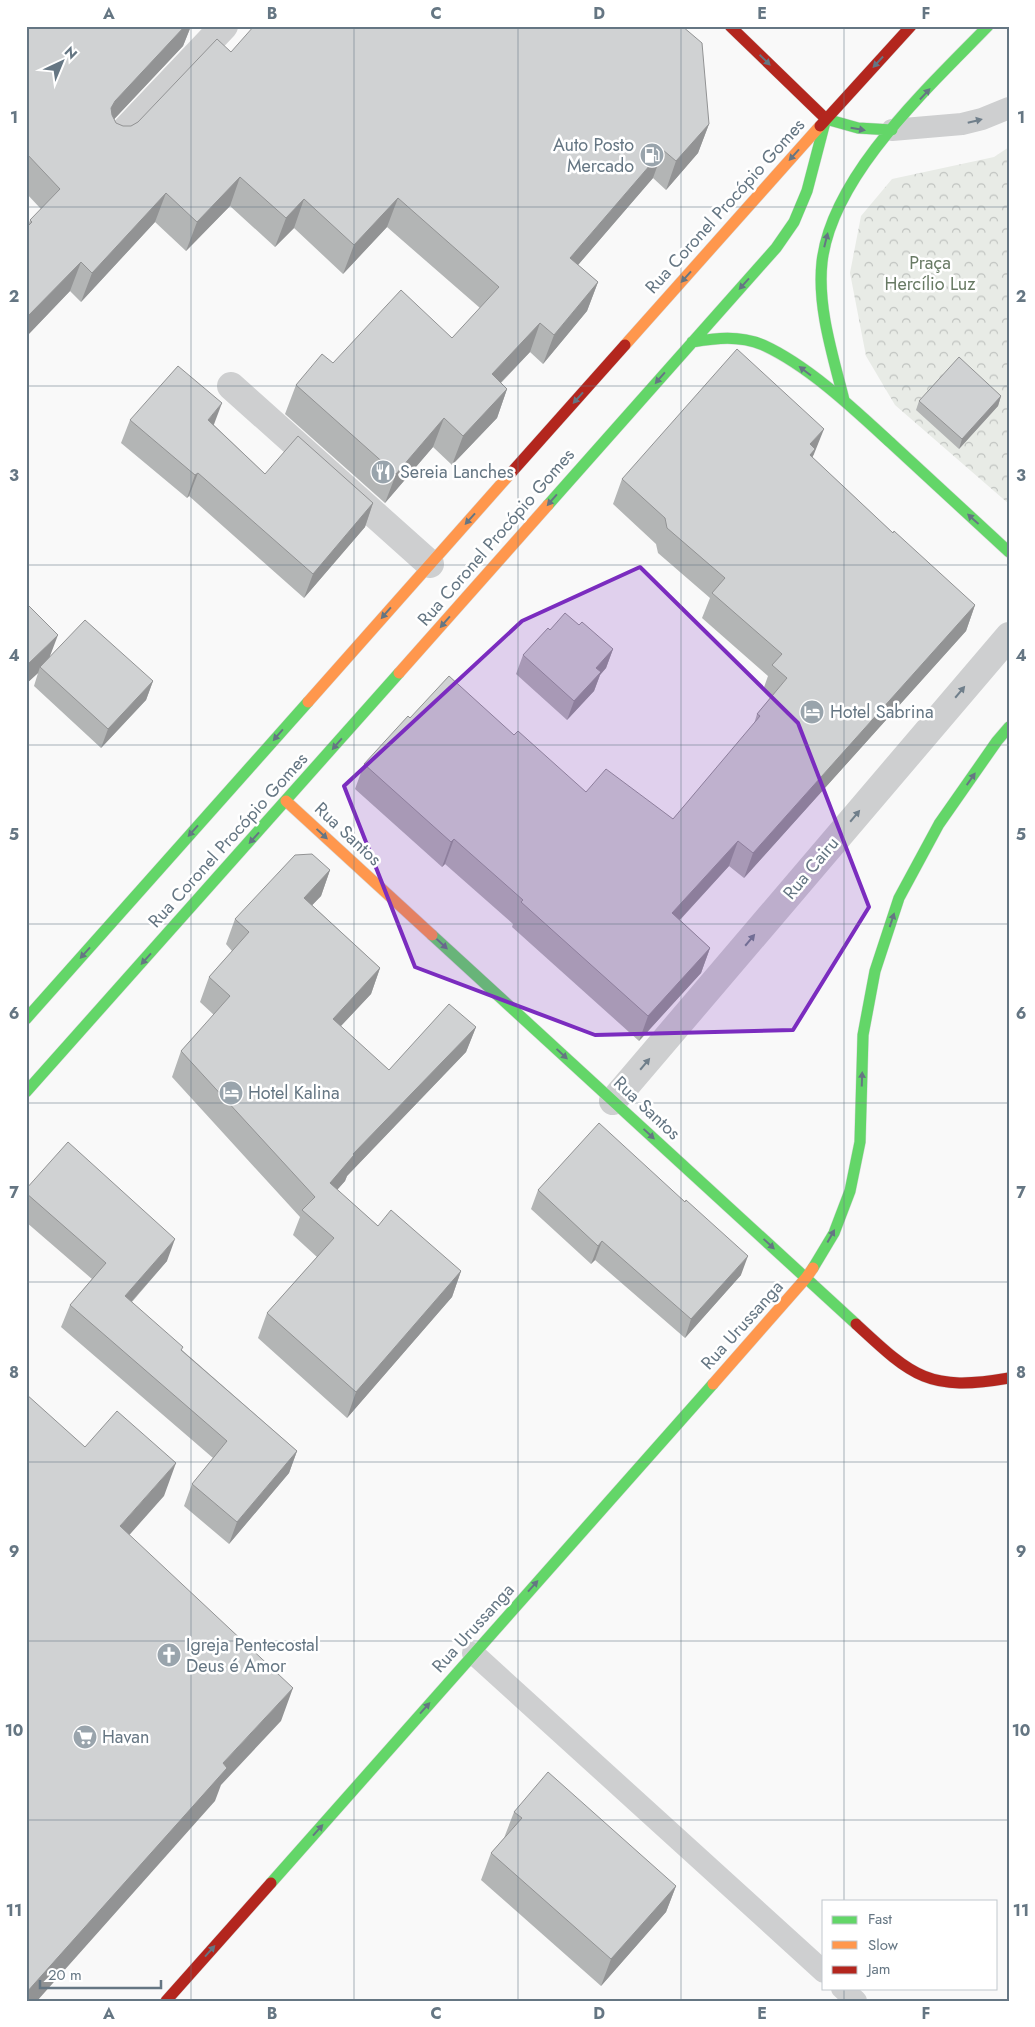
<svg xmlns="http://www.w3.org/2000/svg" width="1035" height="2027" viewBox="0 0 1035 2027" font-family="Jost,sans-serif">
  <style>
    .forest { fill: url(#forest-crowns) }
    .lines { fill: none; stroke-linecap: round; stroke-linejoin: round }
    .fast-casing { stroke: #d5d6d7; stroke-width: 12 }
    .slow-casing { stroke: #d5d6d7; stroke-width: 12 }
    .jam-casing { stroke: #d5d6d7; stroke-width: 12 }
    .lane { stroke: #cecfd0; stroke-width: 22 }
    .street { stroke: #cecfd0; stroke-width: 28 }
    .fast { stroke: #63d668; stroke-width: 11 }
    .slow { stroke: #ff974d; stroke-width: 11 }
    .jam { stroke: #b3261e; stroke-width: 11 }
    .wall { fill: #b3b5b5 }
    .shaded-wall { fill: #929394 }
    .building { fill: #d0d2d3; stroke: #929394 }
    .oneway { fill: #657683 }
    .oneway2 { fill: #707f8b }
    .marked { fill: #7b2cbf; fill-opacity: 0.2; stroke: #7b2cbf; stroke-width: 4; stroke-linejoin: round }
    .grid { fill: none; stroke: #657683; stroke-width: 1; stroke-opacity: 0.55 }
    .labels { text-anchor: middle; stroke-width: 5; stroke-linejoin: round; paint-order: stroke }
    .poi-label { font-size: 18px; fill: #657683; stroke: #fff; text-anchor: start }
    .street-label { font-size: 18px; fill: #657683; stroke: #fff }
    .park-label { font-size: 18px; fill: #687a64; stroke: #fff }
    .neatline { fill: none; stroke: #657683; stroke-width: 2 }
    .grid-label { font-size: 16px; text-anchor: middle; font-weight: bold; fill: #657683 }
  </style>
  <defs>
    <pattern id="forest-crowns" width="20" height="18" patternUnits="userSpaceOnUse" patternTransform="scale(1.25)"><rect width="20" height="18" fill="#e8ebe6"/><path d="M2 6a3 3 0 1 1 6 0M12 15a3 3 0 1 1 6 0" fill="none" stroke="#c0c3c0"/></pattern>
  </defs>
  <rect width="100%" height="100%" fill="#f9f9f9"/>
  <!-- forest -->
  <path class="forest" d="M 1009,147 L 1009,504 L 895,405 L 866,356 L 850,273 L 861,216 L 892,179 L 994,157 Z"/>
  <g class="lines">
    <defs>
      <path id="fast" d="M 826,119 L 858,128 L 892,130
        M 692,342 C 716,338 739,335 763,345 C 809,366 855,410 892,444 C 931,480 970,516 1009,552
        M 844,400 C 833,356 817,307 822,262 C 832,175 930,86 988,26
        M 548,505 L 776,248 L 794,222 L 807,191 L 825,122
        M 432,935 L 856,1324
        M 26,1019 L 308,702
        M 26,1092 L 399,673
        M 813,1268 L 834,1233 L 850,1191 L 860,1142 L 863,1035 L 875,971 L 899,898 L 939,824 L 997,741 L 1009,727
        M 271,1883 L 713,1384"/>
      <path id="slow" d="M 625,345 L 820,126
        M 399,673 L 548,505
        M 308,702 L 510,474
        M 286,801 L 432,935
        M 713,1384 L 806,1278 L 813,1268"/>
      <path id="jam" d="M 730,26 L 826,119
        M 820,126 L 911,26
        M 510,474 L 625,345
        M 856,1324 C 913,1377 929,1392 1009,1378
        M 166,2001 L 271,1883"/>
    </defs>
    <!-- fast casing -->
    <use href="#fast" class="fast-casing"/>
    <!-- slow casing -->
    <use href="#slow" class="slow-casing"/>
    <!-- jam casing -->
    <use href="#jam" class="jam-casing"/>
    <!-- lane -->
    <path class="lane" d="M 892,130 L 962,124 L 982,119 L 1009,108
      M 473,1653 L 824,1972
      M 842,1988 L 856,2001"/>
    <!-- street -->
    <path class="street" d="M 116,140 L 224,26
      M 231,386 L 430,564
      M 613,1101 L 1009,636"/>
    <!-- fast -->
    <use href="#fast" class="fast"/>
    <!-- slow -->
    <use href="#slow" class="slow"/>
    <!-- jam -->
    <use href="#jam" class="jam"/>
  </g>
  <!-- wall -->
  <path class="wall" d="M 26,26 L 191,26 L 183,46 L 114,119 L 116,123 L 123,126 L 131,126 L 138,122 L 231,52 L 709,124 L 698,153 L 666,190 L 653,178 L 578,265 L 598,282 L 587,311 L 543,364 L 530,352 L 501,383 L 507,389 L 497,418 L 452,465 L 433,447 L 385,503 L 285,414 L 296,385 L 333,363 L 452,338 L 480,308 L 387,227 L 343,274 L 294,228 L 275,247 L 230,206 L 186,251 L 155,222 L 81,302 L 70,291 L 26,337 L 26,228 L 28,226 L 30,220 L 41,209 L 26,193 Z
    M 1001,396 L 998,406 L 959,449 L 916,410 L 919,401 Z
    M 130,420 L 214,425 L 265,474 L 373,503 L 365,527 L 304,598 L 189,496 L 187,498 L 121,443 Z
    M 814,454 L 812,457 L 893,533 L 975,605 L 966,631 L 744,878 L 729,866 L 680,920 L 710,948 L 701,973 L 639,1041 L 512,927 L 513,924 L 445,864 L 442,867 L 355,789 L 364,764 L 410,718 L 514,735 L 586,792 L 673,819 L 754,724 L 757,714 L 771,697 L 763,690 L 768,676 L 702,618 L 710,598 L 658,553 L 656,544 L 613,504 L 622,479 Z
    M 26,603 L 50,657 L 153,681 L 146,700 L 101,748 L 34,686 L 38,673 L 26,684 Z
    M 579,625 L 613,649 L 606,668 L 600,675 L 594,691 L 567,720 L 516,674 L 523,655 L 550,630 Z
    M 330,870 L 321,896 L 312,905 L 380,968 L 371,994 L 340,1027 L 389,1070 L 476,1027 L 466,1052 L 347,1176 L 345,1181 L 337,1190 L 378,1226 L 461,1271 L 452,1297 L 347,1418 L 258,1338 L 267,1313 L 317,1257 L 293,1235 L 300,1217 L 172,1077 L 181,1051 L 214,1015 L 200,1002 L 209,977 L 232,951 L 226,944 L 235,919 Z
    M 26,1189 L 167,1261 L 132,1302 L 182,1350 L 297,1451 L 289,1473 L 229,1544 L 184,1506 L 192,1484 L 213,1458 L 61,1327 L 70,1305 L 92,1279 L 26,1222 Z
    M 538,1190 L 741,1275 L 685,1338 L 595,1260 L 591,1264 L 531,1209 Z
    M 514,1812 L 676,1886 L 666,1912 L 601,1986 L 481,1880 L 491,1853 L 504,1838 Z"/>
  <!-- shaded-wall -->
  <path class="shaded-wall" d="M 185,26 L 191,26 L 183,46 L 104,130 L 111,108 L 115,101 Z
    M 709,124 L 698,153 L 666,190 L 676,161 Z
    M 663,150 L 653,178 L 559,287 L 570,258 Z
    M 240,177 L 230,206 L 186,251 L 197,222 Z
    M 166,193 L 155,222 L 81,302 L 92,273 Z
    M 398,198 L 387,227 L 343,274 L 354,245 Z
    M 304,199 L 294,228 L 275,247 L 286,218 Z
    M 81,262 L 70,291 L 26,337 L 26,318 Z
    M 598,282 L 587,311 L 543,364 L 554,335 Z
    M 540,323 L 530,352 L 481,403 L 492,374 Z
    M 507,389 L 497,418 L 452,465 L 463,436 Z
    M 1001,396 L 998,406 L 959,449 L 962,439 Z
    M 222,403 L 213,427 L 208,420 Z
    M 444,418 L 433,447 L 385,503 L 396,474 Z
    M 824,429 L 814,454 L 813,456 L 806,474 L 810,444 Z
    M 198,473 L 189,496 L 187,498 L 195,475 Z
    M 373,503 L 365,527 L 304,598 L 313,574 Z
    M 975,605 L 966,631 L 744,878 L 753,853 Z
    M 58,635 L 47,664 L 40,667 L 38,673 L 26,684 L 26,666 Z
    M 613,649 L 606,668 L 600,675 L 594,691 L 567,720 L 574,701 L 596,668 Z
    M 153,681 L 146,700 L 101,748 L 108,729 Z
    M 454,839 L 445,864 L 442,867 L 451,842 Z
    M 738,841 L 729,866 L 663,938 L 672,913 Z
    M 330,870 L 321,896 L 295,923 L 304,898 Z
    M 710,948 L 701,973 L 639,1041 L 648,1016 Z
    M 380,968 L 371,994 L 323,1045 L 333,1019 Z
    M 476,1027 L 466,1052 L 347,1176 L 345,1181 L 321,1208 L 330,1183 L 353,1154 Z
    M 175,1239 L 167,1261 L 117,1318 L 125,1296 Z
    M 602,1241 L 595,1260 L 591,1264 L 598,1246 Z
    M 748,1256 L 741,1275 L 685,1338 L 691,1319 Z
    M 461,1271 L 452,1297 L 347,1418 L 356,1392 Z
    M 297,1451 L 289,1473 L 229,1544 L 237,1522 Z
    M 176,1463 L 164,1496 L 108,1559 L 120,1526 Z
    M 293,1688 L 281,1721 L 221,1785 L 215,1801 L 37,2001 L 26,2001 L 26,1993 L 223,1763 Z
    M 676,1886 L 666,1912 L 601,1986 L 611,1959 Z"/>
  <!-- building -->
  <path class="building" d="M 26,26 L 185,26 L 115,101 L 111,108 L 112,115 L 116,123 L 123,126 L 131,126 L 138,122 L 217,39 L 231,52 L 254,26 L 682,26 L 702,43 L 709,124 L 676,161 L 663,150 L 570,258 L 598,282 L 554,335 L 540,323 L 492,374 L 507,389 L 463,436 L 444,418 L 396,474 L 296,385 L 322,354 L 333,363 L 401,290 L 452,338 L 499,287 L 398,198 L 354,245 L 304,199 L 286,218 L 240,177 L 197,222 L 166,193 L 92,273 L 81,262 L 26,318 L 26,228 L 32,222 L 30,220 L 60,189 L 26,153 Z
    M 737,349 L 824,429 L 810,444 L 815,449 L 810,455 L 893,533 L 894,531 L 975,605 L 753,853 L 738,841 L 672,913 L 710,948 L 648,1016 L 521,902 L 523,900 L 454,839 L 451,842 L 364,764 L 408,716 L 410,718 L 449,676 L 514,735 L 518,731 L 586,792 L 606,769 L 673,819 L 760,716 L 757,714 L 787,678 L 772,665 L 782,654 L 712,593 L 725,578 L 667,528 L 665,518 L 622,479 Z
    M 959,357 L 1001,396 L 962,439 L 919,401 Z
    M 178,366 L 222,403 L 208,420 L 265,474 L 298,436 L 373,503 L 313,574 L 198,473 L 195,475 L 130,420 Z
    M 26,603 L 58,635 L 26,666 Z
    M 565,613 L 579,625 L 582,622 L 613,649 L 596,668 L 601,672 L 574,701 L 523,655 L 548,628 L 550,630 Z
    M 85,620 L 153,681 L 108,729 L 40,667 Z
    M 312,854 L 330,870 L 304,898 L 380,968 L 333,1019 L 389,1070 L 449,1004 L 476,1027 L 353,1154 L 354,1155 L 330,1183 L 378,1226 L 391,1210 L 461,1271 L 356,1392 L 267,1313 L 334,1238 L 302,1210 L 315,1197 L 181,1051 L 230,996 L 209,977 L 249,932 L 235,919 L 295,855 Z
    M 599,1123 L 685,1202 L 686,1200 L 748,1256 L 691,1319 L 602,1241 L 598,1246 L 538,1190 Z
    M 68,1142 L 175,1239 L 125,1296 L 183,1347 L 181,1350 L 297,1451 L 237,1522 L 192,1484 L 227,1441 L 70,1305 L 106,1263 L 26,1193 L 26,1189 Z
    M 26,1394 L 85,1447 L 117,1411 L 176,1463 L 120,1526 L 293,1688 L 223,1763 L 227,1768 L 26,1993 Z
    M 548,1772 L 676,1886 L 611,1959 L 491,1853 L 522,1818 L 514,1812 Z"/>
  <!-- one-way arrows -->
  <defs><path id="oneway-solid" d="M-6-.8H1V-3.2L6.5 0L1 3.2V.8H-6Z" transform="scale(1.25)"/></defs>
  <g class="oneway">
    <use href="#oneway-solid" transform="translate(765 60) rotate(44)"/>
    <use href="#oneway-solid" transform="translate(878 62) rotate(133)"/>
    <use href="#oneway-solid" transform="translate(925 94) rotate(-47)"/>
    <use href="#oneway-solid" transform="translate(858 129) rotate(10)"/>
    <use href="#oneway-solid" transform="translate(794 155) rotate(132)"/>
    <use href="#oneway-solid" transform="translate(826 240) rotate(-76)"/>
    <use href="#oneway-solid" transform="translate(686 277) rotate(132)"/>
    <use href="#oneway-solid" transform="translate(744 284) rotate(132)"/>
    <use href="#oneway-solid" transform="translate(805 371) rotate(-143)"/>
    <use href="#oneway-solid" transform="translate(660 378) rotate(131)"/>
    <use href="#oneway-solid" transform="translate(578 398) rotate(132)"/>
    <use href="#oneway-solid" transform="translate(552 500) rotate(131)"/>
    <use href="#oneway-solid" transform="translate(470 519) rotate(132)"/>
    <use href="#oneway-solid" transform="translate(973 519) rotate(-138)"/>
    <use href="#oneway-solid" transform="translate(386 613) rotate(131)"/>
    <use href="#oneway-solid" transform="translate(445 622) rotate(131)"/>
    <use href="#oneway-solid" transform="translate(278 735) rotate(131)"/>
    <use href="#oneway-solid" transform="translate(337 744) rotate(131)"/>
    <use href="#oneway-solid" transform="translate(971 779) rotate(-55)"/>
    <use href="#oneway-solid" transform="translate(193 831) rotate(132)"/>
    <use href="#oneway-solid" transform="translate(322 834) rotate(43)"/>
    <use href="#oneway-solid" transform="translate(254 838) rotate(132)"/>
    <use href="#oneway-solid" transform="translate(892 920) rotate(-72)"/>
    <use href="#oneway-solid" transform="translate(442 944) rotate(43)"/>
    <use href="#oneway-solid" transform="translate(85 953) rotate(132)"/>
    <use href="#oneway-solid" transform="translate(146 959) rotate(132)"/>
    <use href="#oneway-solid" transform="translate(562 1054) rotate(43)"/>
    <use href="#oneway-solid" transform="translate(862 1079) rotate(-88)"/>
    <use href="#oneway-solid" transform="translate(649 1134) rotate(43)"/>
    <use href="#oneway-solid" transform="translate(831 1236) rotate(-61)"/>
    <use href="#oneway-solid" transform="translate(769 1244) rotate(43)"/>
    <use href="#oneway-solid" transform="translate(533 1586) rotate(-48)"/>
    <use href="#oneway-solid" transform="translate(425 1708) rotate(-48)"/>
    <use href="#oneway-solid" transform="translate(318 1830) rotate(-48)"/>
    <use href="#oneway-solid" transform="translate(210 1951) rotate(-48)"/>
  </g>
  <g class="oneway2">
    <use href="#oneway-solid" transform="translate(975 121) rotate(-14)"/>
    <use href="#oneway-solid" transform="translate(960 692) rotate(-50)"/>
    <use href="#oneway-solid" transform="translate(855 816) rotate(-50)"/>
    <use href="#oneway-solid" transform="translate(750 940) rotate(-50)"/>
    <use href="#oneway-solid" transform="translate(645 1064) rotate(-50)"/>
  </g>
  <!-- marked area -->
  <path class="marked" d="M 640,567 L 798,723 L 869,907 L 793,1030 L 595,1035 L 415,967 L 344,786 L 522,621 Z"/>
  <!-- grid -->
  <path class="grid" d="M 191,26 L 191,2001M 354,26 L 354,2001M 518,26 L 518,2001M 681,26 L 681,2001M 844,26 L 844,1901M 26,207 L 1009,207M 26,386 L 1009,386M 26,565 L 1009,565M 26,745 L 1009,745M 26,924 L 1009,924M 26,1103 L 1009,1103M 26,1282 L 1009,1282M 26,1462 L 1009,1462M 26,1641 L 1009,1641M 26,1820 L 1009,1820M 844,1988 L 844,2001"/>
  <!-- icons -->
  <defs>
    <symbol id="fuel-disc" viewBox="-11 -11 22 22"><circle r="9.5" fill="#99a4ac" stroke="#fff"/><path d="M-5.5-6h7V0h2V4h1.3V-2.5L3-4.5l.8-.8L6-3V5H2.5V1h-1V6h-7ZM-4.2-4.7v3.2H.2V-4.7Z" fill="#fff"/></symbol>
    <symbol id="restaurant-disc" viewBox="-11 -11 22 22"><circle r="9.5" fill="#99a4ac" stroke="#fff"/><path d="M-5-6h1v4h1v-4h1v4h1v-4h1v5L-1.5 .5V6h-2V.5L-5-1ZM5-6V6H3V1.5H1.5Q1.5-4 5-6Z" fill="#fff"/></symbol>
    <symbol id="hotel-disc" viewBox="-11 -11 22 22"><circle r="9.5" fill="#99a4ac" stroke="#fff"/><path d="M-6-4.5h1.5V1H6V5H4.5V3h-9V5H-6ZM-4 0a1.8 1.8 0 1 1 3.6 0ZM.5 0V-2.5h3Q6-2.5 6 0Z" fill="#fff"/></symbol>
    <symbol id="church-disc" viewBox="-11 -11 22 22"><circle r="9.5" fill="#99a4ac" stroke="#fff"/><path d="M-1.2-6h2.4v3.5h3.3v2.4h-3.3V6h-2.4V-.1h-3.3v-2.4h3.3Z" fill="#fff"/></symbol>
    <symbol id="supermarket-disc" viewBox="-11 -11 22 22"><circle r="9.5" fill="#99a4ac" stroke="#fff"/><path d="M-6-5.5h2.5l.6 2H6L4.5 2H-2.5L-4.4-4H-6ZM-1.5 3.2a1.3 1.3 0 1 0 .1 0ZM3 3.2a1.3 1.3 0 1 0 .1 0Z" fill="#fff"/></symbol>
  </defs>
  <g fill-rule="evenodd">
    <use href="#fuel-disc" x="638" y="141" width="28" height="28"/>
    <use href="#restaurant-disc" x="369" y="458" width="28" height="28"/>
    <use href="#hotel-disc" x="798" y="698" width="28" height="28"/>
    <use href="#hotel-disc" x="217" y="1079" width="28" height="28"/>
    <use href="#church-disc" x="155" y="1641" width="28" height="28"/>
    <use href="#supermarket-disc" x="71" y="1723" width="28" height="28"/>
  </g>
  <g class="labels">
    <!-- poi labels -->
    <g class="poi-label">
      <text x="634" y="151" text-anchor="end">Auto Posto<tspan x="634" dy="21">Mercado</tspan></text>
      <text x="400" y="478">Sereia Lanches</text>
      <text x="830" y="718">Hotel Sabrina</text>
      <text x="248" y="1099">Hotel Kalina</text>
      <text x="186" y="1651">Igreja Pentecostal<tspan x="186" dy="21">Deus é Amor</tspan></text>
      <text x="102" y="1743">Havan</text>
    </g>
    <!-- street labels -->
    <g class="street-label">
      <text transform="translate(725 206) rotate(-48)" y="6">Rua Coronel Procópio Gomes</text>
      <text transform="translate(496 537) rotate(-49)" y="6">Rua Coronel Procópio Gomes</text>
      <text transform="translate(348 834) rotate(43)" y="6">Rua Santos</text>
      <text transform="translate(228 840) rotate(-48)" y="6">Rua Coronel Procópio Gomes</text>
      <text transform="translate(811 868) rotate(-50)" y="6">Rua Cairu</text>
      <text transform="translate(647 1108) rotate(43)" y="6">Rua Santos</text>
      <text transform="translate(742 1325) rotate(-48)" y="6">Rua Urussanga</text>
      <text transform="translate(473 1628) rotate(-48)" y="6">Rua Urussanga</text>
    </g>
    <!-- park labels -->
    <g class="park-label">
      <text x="930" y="269">Praça<tspan x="930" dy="21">Hercílio Luz</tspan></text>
    </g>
  </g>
  <!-- border -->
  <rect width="1035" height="2027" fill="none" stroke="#ffffff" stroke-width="55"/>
  <!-- legend -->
  <rect x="822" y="1900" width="175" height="90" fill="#ffffff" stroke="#c1c8cd"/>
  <rect x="832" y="1916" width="25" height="8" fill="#63d668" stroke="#c1c8cd"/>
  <text x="868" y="1924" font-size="15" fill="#657683">Fast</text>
  <rect x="832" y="1941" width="25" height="8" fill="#ff974d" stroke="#c1c8cd"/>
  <text x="868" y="1950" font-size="15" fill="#657683">Slow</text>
  <rect x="832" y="1966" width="25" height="8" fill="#b3261e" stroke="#c1c8cd"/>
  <text x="868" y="1974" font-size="15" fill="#657683">Jam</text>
  <!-- north arrow -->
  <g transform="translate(62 62) rotate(44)" stroke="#ffffff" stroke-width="4" paint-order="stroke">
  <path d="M0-4L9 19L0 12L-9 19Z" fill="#657683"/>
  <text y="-8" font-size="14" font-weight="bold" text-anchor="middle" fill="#657683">N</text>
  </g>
  <!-- scale -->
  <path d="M40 1980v8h121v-8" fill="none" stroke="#657683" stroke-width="2.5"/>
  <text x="48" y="1980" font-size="15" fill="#657683" stroke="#ffffff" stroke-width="4" paint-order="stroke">20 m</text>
  <rect x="28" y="28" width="980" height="1972" class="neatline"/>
  <g class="grid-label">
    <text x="109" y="19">A</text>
    <text x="272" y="19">B</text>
    <text x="436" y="19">C</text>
    <text x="599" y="19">D</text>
    <text x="762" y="19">E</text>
    <text x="926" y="19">F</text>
    <text x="14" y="123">1</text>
    <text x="1021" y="123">1</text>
    <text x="14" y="302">2</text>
    <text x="1021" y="302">2</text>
    <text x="14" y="481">3</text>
    <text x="1021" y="481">3</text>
    <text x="14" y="661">4</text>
    <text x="1021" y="661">4</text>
    <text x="14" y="840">5</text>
    <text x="1021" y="840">5</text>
    <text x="14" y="1019">6</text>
    <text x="1021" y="1019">6</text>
    <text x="14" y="1198">7</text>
    <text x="1021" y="1198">7</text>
    <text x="14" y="1378">8</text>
    <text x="1021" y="1378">8</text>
    <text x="14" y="1557">9</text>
    <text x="1021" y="1557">9</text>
    <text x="14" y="1736">10</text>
    <text x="1021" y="1736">10</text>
    <text x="14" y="1916">11</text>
    <text x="1021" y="1916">11</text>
    <text x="109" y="2019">A</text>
    <text x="272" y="2019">B</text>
    <text x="436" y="2019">C</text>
    <text x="599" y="2019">D</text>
    <text x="762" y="2019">E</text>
    <text x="926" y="2019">F</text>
  </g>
</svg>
